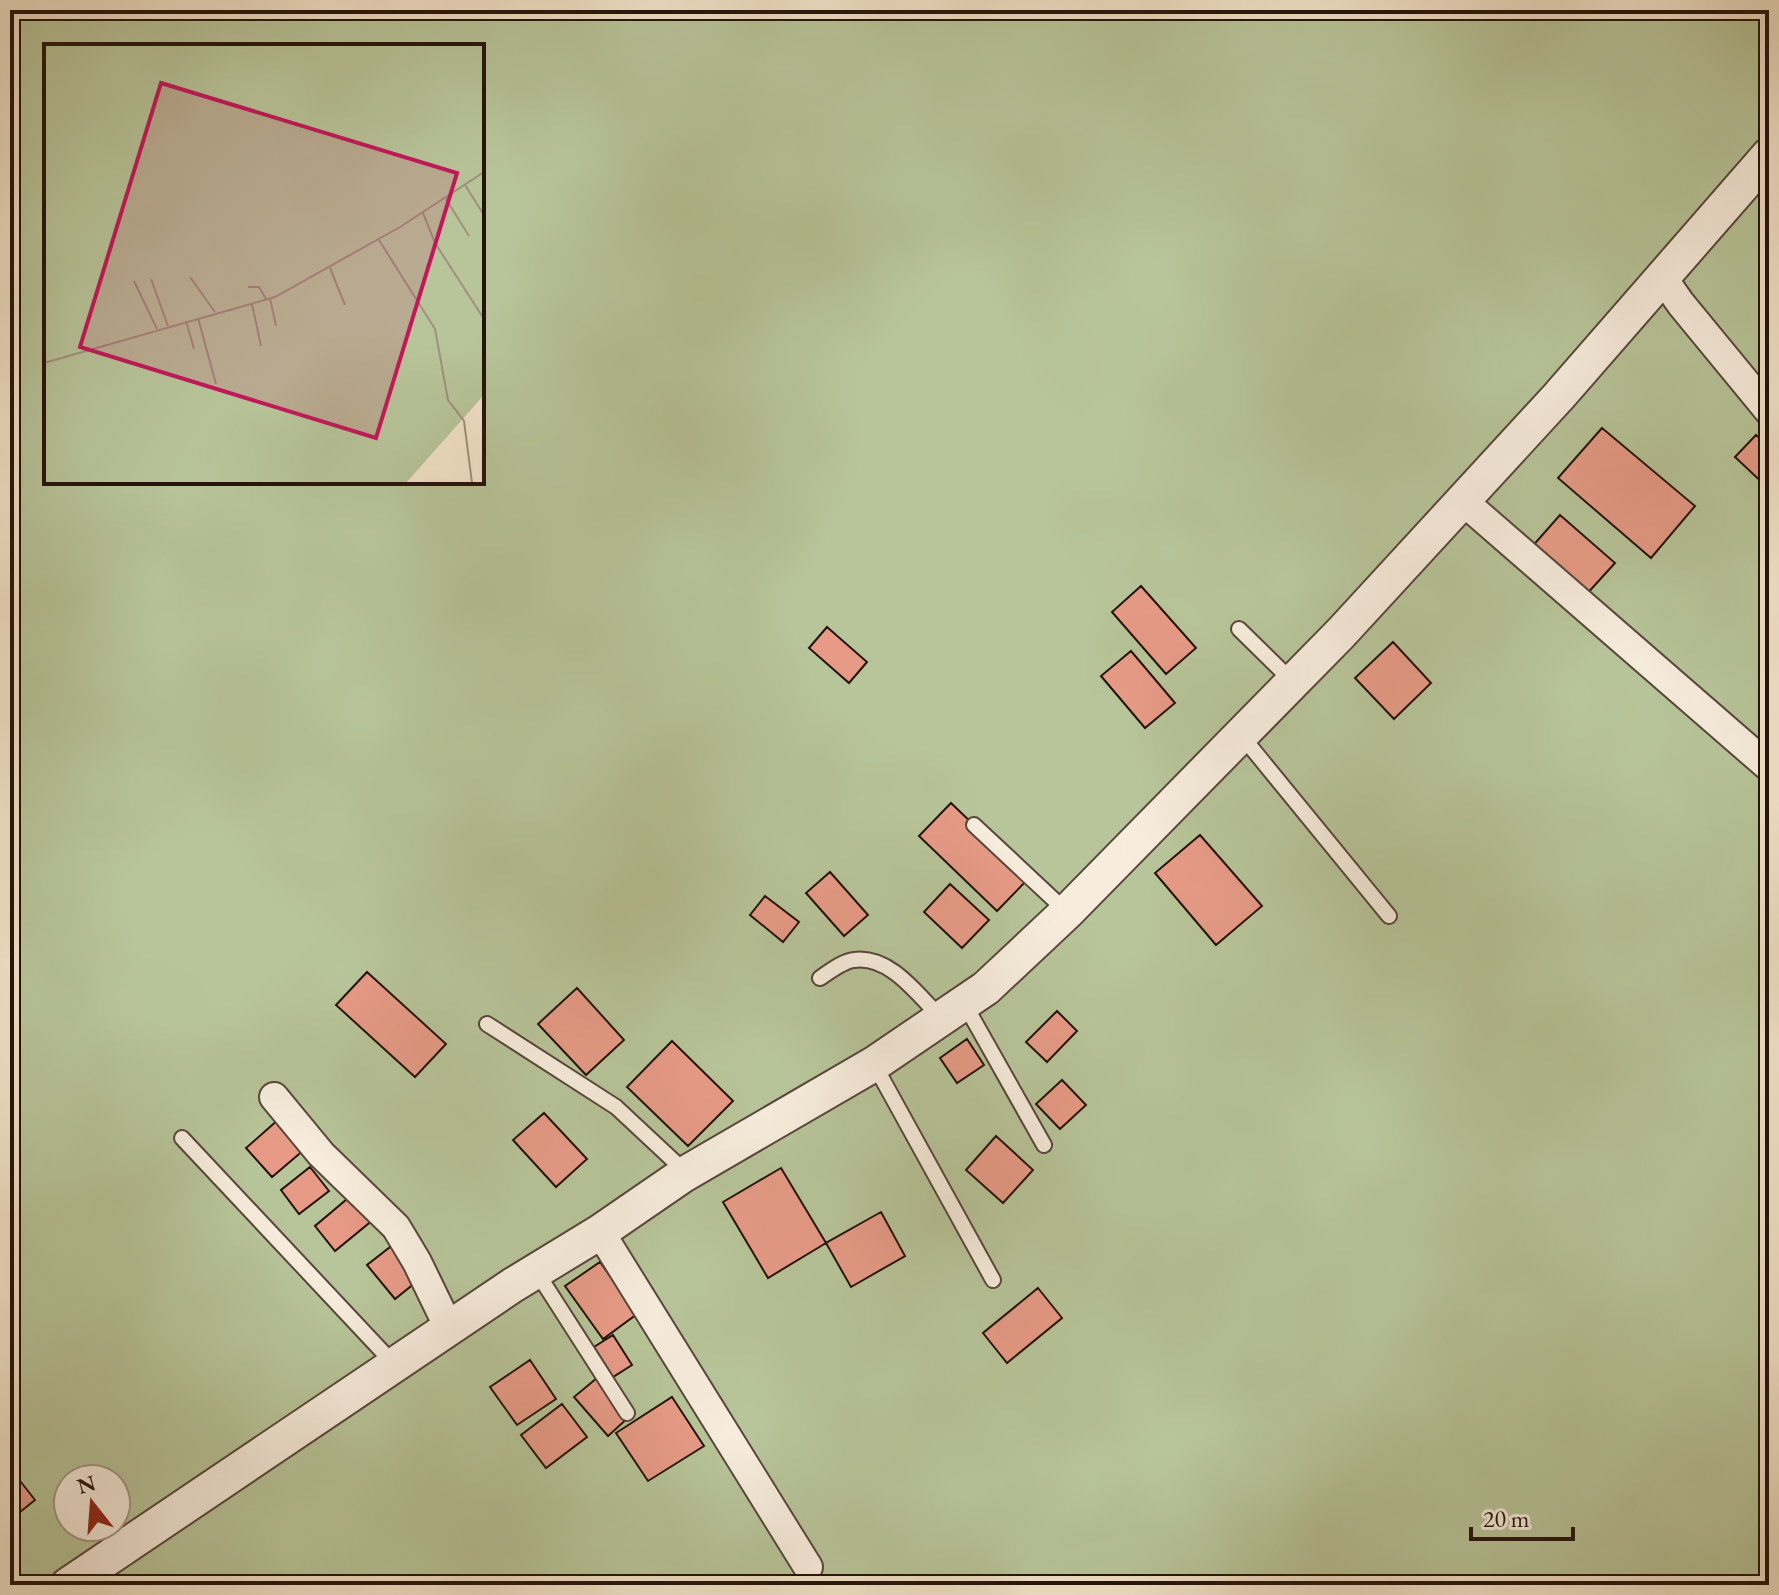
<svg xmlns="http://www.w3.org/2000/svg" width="1779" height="1595" viewBox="0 0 1779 1595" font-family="'EB Garamond',serif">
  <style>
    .green { fill: #b8c59a; stroke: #6e6c53; stroke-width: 2; fill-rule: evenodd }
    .building { fill: #e79b87; stroke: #24130c; stroke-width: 2 }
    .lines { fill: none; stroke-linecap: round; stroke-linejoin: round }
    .service-casing { stroke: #58473c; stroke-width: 18 }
    .minor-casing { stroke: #58473c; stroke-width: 32 }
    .tertiary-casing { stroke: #58473c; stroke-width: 38 }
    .service { stroke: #f7eddd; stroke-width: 14 }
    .minor { stroke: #f7eddd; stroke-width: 28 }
    .tertiary { stroke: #f7eddd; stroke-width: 34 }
    .inset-road { fill: none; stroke: #a0907e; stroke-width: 2 }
    .view { fill: #c2185b; fill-opacity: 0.15; stroke: #c2185b; stroke-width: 4 }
    .inset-edge { fill: none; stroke: #24130c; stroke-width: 4 }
  </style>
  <rect width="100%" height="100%" fill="#f3e4ca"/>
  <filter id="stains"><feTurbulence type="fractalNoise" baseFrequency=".0025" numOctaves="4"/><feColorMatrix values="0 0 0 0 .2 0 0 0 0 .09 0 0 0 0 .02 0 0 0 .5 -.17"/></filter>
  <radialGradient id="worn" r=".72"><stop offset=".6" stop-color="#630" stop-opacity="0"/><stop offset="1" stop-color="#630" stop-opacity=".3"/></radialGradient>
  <!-- green -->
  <path class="green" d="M 10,10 L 1769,10 L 1769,1585 L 10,1585 ZM 46,46 L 482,46 L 482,482 L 46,482 ZM 68,1479 L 116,1479 L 116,1527 L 68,1527 Z"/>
  <!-- building -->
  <path class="building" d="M 1602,428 L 1695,506 L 1651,558 L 1558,478 Z
    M 1756,435 L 1769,447 L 1769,489 L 1735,457 Z
    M 1560,515 L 1615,563 L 1584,597 L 1530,549 Z
    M 1141,586 L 1196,648 L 1166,674 L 1112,612 Z
    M 827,627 L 867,662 L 849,683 L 809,648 Z
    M 1393,642 L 1431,683 L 1394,719 L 1355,678 Z
    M 1131,651 L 1175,703 L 1145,728 L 1101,676 Z
    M 951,803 L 1029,878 L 997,911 L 919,836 Z
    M 1200,835 L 1262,906 L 1216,945 L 1155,873 Z
    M 830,872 L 868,915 L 844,936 L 806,893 Z
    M 950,884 L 989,920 L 962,948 L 924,912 Z
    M 765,896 L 799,922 L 783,942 L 750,915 Z
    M 367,972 L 446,1044 L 415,1077 L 336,1005 Z
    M 577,988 L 624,1040 L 586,1075 L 538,1024 Z
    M 1057,1011 L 1077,1031 L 1047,1062 L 1026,1042 Z
    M 967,1039 L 984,1065 L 957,1083 L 940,1058 Z
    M 672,1041 L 733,1101 L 688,1146 L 627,1087 Z
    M 1062,1080 L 1086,1105 L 1060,1129 L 1036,1104 Z
    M 544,1113 L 587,1159 L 556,1187 L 513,1140 Z
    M 279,1119 L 305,1149 L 272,1177 L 246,1148 Z
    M 996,1136 L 1033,1170 L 1003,1203 L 966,1170 Z
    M 310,1167 L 329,1191 L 299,1214 L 281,1190 Z
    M 781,1168 L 826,1243 L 768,1278 L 723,1202 Z
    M 353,1194 L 374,1219 L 335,1251 L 315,1226 Z
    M 881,1212 L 905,1256 L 851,1287 L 826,1243 Z
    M 394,1244 L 421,1278 L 395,1299 L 367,1265 Z
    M 600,1262 L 637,1314 L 603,1339 L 565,1286 Z
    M 1038,1288 L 1062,1318 L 1007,1363 L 983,1333 Z
    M 613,1335 L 632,1365 L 613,1377 L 594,1347 Z
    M 530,1360 L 556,1399 L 517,1425 L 490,1387 Z
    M 597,1378 L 629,1417 L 608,1436 L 574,1397 Z
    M 672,1397 L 704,1446 L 648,1481 L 616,1433 Z
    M 562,1404 L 587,1437 L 546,1468 L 521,1435 Z
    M 10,1468 L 35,1500 L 10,1520 Z"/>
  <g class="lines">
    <defs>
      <path id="service" d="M 1239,629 L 1293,682
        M 1241,735 L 1389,916
        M 974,825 L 1067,912
        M 820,978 C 829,972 843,961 854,960 C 890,955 918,995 941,1018
        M 964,1003 L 1044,1145
        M 487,1024 L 616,1107 L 676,1163 L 683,1175
        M 874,1064 L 993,1280
        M 182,1138 L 394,1364
        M 536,1271 L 627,1413"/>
      <path id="minor" d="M 1662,277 L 1681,304 L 1769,411
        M 1463,501 L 1769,767
        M 274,1097 L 321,1154 L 396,1227 L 417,1262 L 449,1328
        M 600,1232 L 808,1567"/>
      <path id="tertiary" d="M 68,1585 L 513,1285 L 600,1232 L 683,1175 L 874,1064 L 986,988 L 1067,912 L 1341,633 L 1559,396 L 1769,155"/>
    </defs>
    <!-- service casing -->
    <use href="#service" class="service-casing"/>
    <!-- minor casing -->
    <use href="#minor" class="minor-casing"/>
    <!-- tertiary casing -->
    <use href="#tertiary" class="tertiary-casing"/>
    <!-- service -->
    <use href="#service" class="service"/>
    <!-- minor -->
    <use href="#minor" class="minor"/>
    <!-- tertiary -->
    <use href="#tertiary" class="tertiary"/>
  </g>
  <!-- overview -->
  <g transform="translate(44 44)">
    <rect width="440" height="440" fill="#f3e4ca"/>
    <path d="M 0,1 L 440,1 L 440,351 L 362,439 L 0,439 Z" fill="#b8c59a"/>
    <path class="inset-road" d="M 421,141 L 440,171M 402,155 L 425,192M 379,169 L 391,199 L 440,275M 335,196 L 391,285 L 404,356 L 420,377 L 428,439M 286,224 L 301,261M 146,233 L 171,268M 107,235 L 124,282M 90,237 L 113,285M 204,243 L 215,243 L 222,255M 226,254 L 232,282M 208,260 L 217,302M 154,274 L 172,340M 142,277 L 150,305M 0,319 L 231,253 L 356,183 L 440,128"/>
    <path class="view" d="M 117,39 L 413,129 L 332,394 L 36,303 Z"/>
    <rect width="440" height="440" class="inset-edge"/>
  </g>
  <!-- margin -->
  <rect width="1779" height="1595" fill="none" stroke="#f3e4ca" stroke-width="40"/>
  <rect x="12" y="12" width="1755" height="1571" fill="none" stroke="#24130c" stroke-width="4"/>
  <rect x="20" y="20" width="1739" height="1555" fill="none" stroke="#24130c" stroke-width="2"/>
  <!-- north arrow -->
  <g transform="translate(92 1503) rotate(343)"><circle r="38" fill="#f7eddd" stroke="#a39689" stroke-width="2"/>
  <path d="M0-6L14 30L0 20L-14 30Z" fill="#8f2418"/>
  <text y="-12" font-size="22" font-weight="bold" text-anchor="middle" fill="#24130c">N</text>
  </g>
  <!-- scale -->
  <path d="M1471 1527v12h102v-12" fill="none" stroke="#24130c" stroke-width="4"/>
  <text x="1483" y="1527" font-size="24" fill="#24130c" stroke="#f7eddd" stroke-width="6" paint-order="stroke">20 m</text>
  <rect width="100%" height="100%" filter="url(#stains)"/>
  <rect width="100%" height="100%" fill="url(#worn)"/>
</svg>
